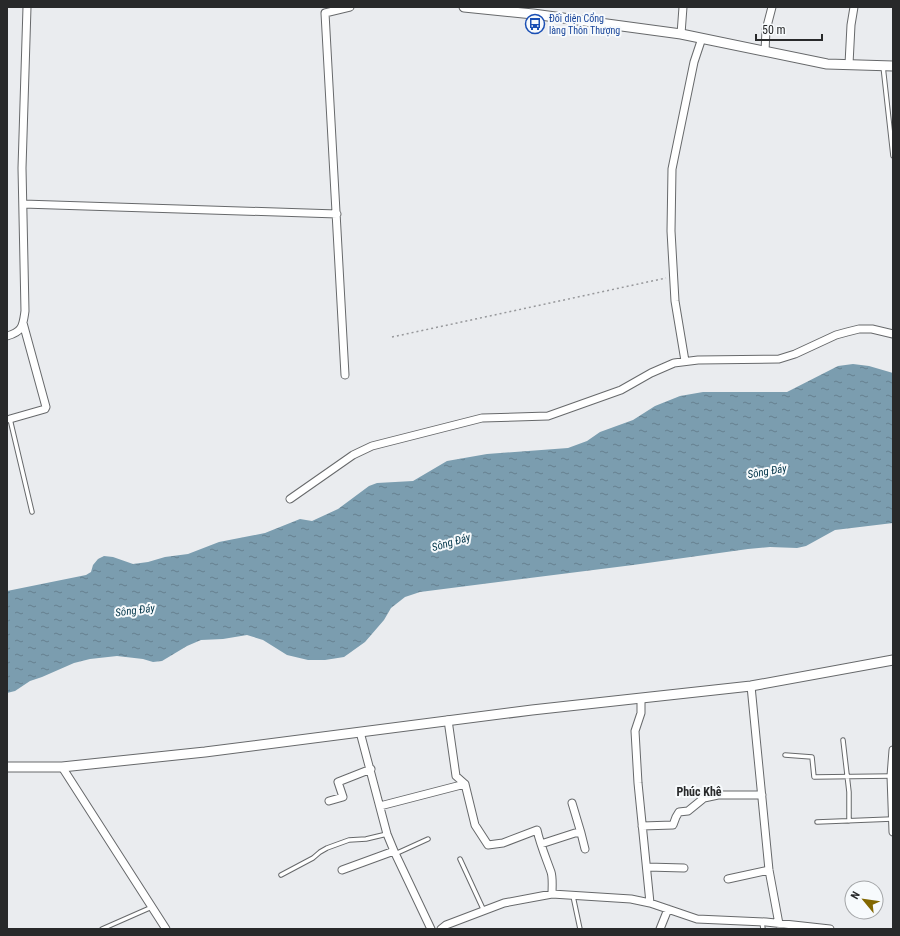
<svg xmlns="http://www.w3.org/2000/svg" width="900" height="936" viewBox="0 0 900 936" font-family="'Roboto Condensed',sans-serif">
  <style>
    .water { fill: url(#water-ripples) }
    .lines { fill: none; stroke-linecap: round; stroke-linejoin: round }
    .service-casing { stroke: #67696b; stroke-width: 5.5 }
    .minor-casing { stroke: #67696b; stroke-width: 9 }
    .tertiary-casing { stroke: #67696b; stroke-width: 11 }
    .path { stroke: #97989b; stroke-width: 1.5; stroke-dasharray: 2 3; stroke-linecap: butt }
    .service { stroke: #fff; stroke-width: 3.5 }
    .minor { stroke: #fff; stroke-width: 7 }
    .tertiary { stroke: #fff; stroke-width: 9 }
    .labels { text-anchor: middle; stroke-width: 4; stroke-linejoin: round; paint-order: stroke }
    .transit-label { font-size: 10px; fill: #164399; stroke: #f7fafc; text-anchor: start }
    .water-label { font-size: 11px; font-style: italic; fill: #023549; stroke: #f7fafc }
    .quarter-label { font-size: 12px; font-weight: bold; fill: #28292a; stroke: #f7fafc }
  </style>
  <defs>
    <pattern id="water-ripples" width="26" height="14" patternUnits="userSpaceOnUse"><rect width="26" height="14" fill="#7b9daf"/><path d="M2 4q2-2 4 0t4 0M15 11q2-2 4 0t4 0" fill="none" stroke="#65808f"/></pattern>
  </defs>
  <rect width="100%" height="100%" fill="#eaecef"/>
  <!-- water -->
  <path class="water" d="M 853,364 L 869,366 L 893,373 L 893,523 L 835,530 L 806,546 L 797,548 L 770,547 L 748,549 L 633,565 L 420,592 L 405,597 L 391,608 L 384,620 L 365,642 L 344,657 L 325,660 L 308,660 L 287,655 L 263,640 L 247,635 L 223,639 L 201,640 L 187,646 L 162,661 L 153,662 L 143,659 L 117,656 L 90,659 L 74,663 L 42,677 L 30,681 L 15,691 L 7,693 L 7,591 L 86,575 L 91,572 L 93,565 L 98,559 L 104,556 L 113,557 L 133,564 L 148,562 L 165,557 L 188,554 L 219,542 L 265,533 L 300,519 L 312,521 L 338,509 L 369,486 L 377,483 L 413,481 L 447,461 L 487,454 L 568,448 L 587,441 L 600,432 L 633,420 L 655,406 L 680,396 L 703,392 L 787,392 L 838,366 Z"/>
  <g class="lines">
    <defs>
      <path id="service" d="M 883,66 L 893,156
        M 10,419 L 32,512
        M 843,740 L 849,792 L 849,821
        M 785,755 L 812,757 L 814,777 L 891,776
        M 817,822 L 892,819
        M 395,854 L 428,839
        M 460,859 L 484,911
        M 281,875 L 313,858 L 320,852 L 327,848 L 349,840 L 366,839 L 387,834
        M 573,896 L 580,929
        M 762,922 L 763,929
        M 102,929 L 152,907"/>
      <path id="minor" d="M 681,34 L 683,7
        M 765,51 L 766,30 L 772,7
        M 849,64 L 851,25 L 854,7
        M 23,204 L 337,214
        M 7,336 C 23,332 23,325 25,311 L 22,168 L 27,7
        M 685,361 L 675,301 L 671,231 L 672,169 L 694,62 L 702,38
        M 345,375 L 325,13 L 350,7
        M 10,419 L 45,409 L 46,407 L 23,323
        M 290,499 L 353,455 L 372,446 L 482,418 L 548,416 L 621,390 L 651,373 L 674,363 L 698,360 L 779,359 L 795,354 L 836,335 L 847,332 L 859,329 L 872,329 L 893,334
        M 751,686 L 769,870 L 779,924
        M 641,698 L 641,713 L 635,731 L 638,783 L 650,903
        M 448,720 L 456,776 L 465,784 L 475,825 L 488,845 L 503,843 L 537,830 C 540,844 546,858 551,872 C 553,878 552,887 552,894
        M 360,732 L 387,834 L 394,851 L 431,929
        M 893,750 L 891,776 L 893,832
        M 62,767 L 166,929
        M 329,801 L 343,797 L 338,782 L 371,769
        M 572,803 L 581,833
        M 380,806 L 465,784
        M 642,826 L 673,825 L 676,817 L 679,812 L 688,811 L 704,798 L 718,795 L 762,795
        M 541,844 L 575,833 L 581,833 L 585,849
        M 647,867 L 684,868
        M 342,870 L 394,851
        M 728,879 L 769,870
        M 441,929 L 446,925 L 504,903 L 552,894 L 631,899 L 650,903 L 697,919 L 766,922 L 830,929
        M 660,929 L 668,909"/>
      <path id="tertiary" d="M 464,7 L 533,14 L 681,34 L 827,64 L 893,66
        M 7,767 L 62,767 L 205,752 L 532,710 L 751,686 L 893,660"/>
    </defs>
    <!-- service casing -->
    <use href="#service" class="service-casing"/>
    <!-- minor casing -->
    <use href="#minor" class="minor-casing"/>
    <!-- tertiary casing -->
    <use href="#tertiary" class="tertiary-casing"/>
    <!-- path -->
    <path class="path" d="M 392,337 L 666,278"/>
    <!-- service -->
    <use href="#service" class="service"/>
    <!-- minor -->
    <use href="#minor" class="minor"/>
    <!-- tertiary -->
    <use href="#tertiary" class="tertiary"/>
  </g>
  <!-- icons -->
  <defs>
    <symbol id="bus-ring" viewBox="-11 -11 22 22"><circle r="9.5" fill="#f7fafc" stroke="#1a4fb4" stroke-width="1.5"/><path d="M-5-6H5V4H4V6H2V4H-2V6H-4V4H-5ZM-3.5-4V0h7V-4ZM-3.5 1.2v1.5H-2V1.2ZM2 1.2v1.5H3.5V1.2Z" fill="#1a4fb4"/></symbol>
  </defs>
  <g fill-rule="evenodd">
    <use href="#bus-ring" x="524" y="13" width="22" height="22"/>
  </g>
  <g class="labels">
    <!-- transit labels -->
    <g class="transit-label">
      <text x="549" y="22">Đối diện Cổng<tspan x="549" dy="12">làng Thôn Thượng</tspan></text>
    </g>
    <!-- water labels -->
    <g class="water-label">
      <text transform="translate(767 471) rotate(-10)" y="4">Sông Đáy</text>
      <text transform="translate(451 542) rotate(-16)" y="4">Sông Đáy</text>
      <text transform="translate(135 610) rotate(-7)" y="4">Sông Đáy</text>
    </g>
    <!-- quarter labels -->
    <g class="quarter-label">
      <text x="699" y="796">Phúc Khê</text>
    </g>
  </g>
  <!-- border -->
  <rect width="900" height="936" fill="none" stroke="#28292a" stroke-width="16"/>
  <!-- north arrow -->
  <g transform="translate(864 900) rotate(299)"><circle r="19" fill="#f7fafc" stroke="#a4a6a8"/>
  <path d="M0-3L7 15L0 10L-7 15Z" fill="#826700"/>
  <text y="-6" font-size="11" font-weight="bold" text-anchor="middle" fill="#28292a">N</text>
  </g>
  <!-- scale -->
  <path d="M756 34v6h66v-6" fill="none" stroke="#28292a" stroke-width="2"/>
  <text x="762" y="34" font-size="12" fill="#28292a" stroke="#f7fafc" stroke-width="3" paint-order="stroke">50 m</text>
</svg>
